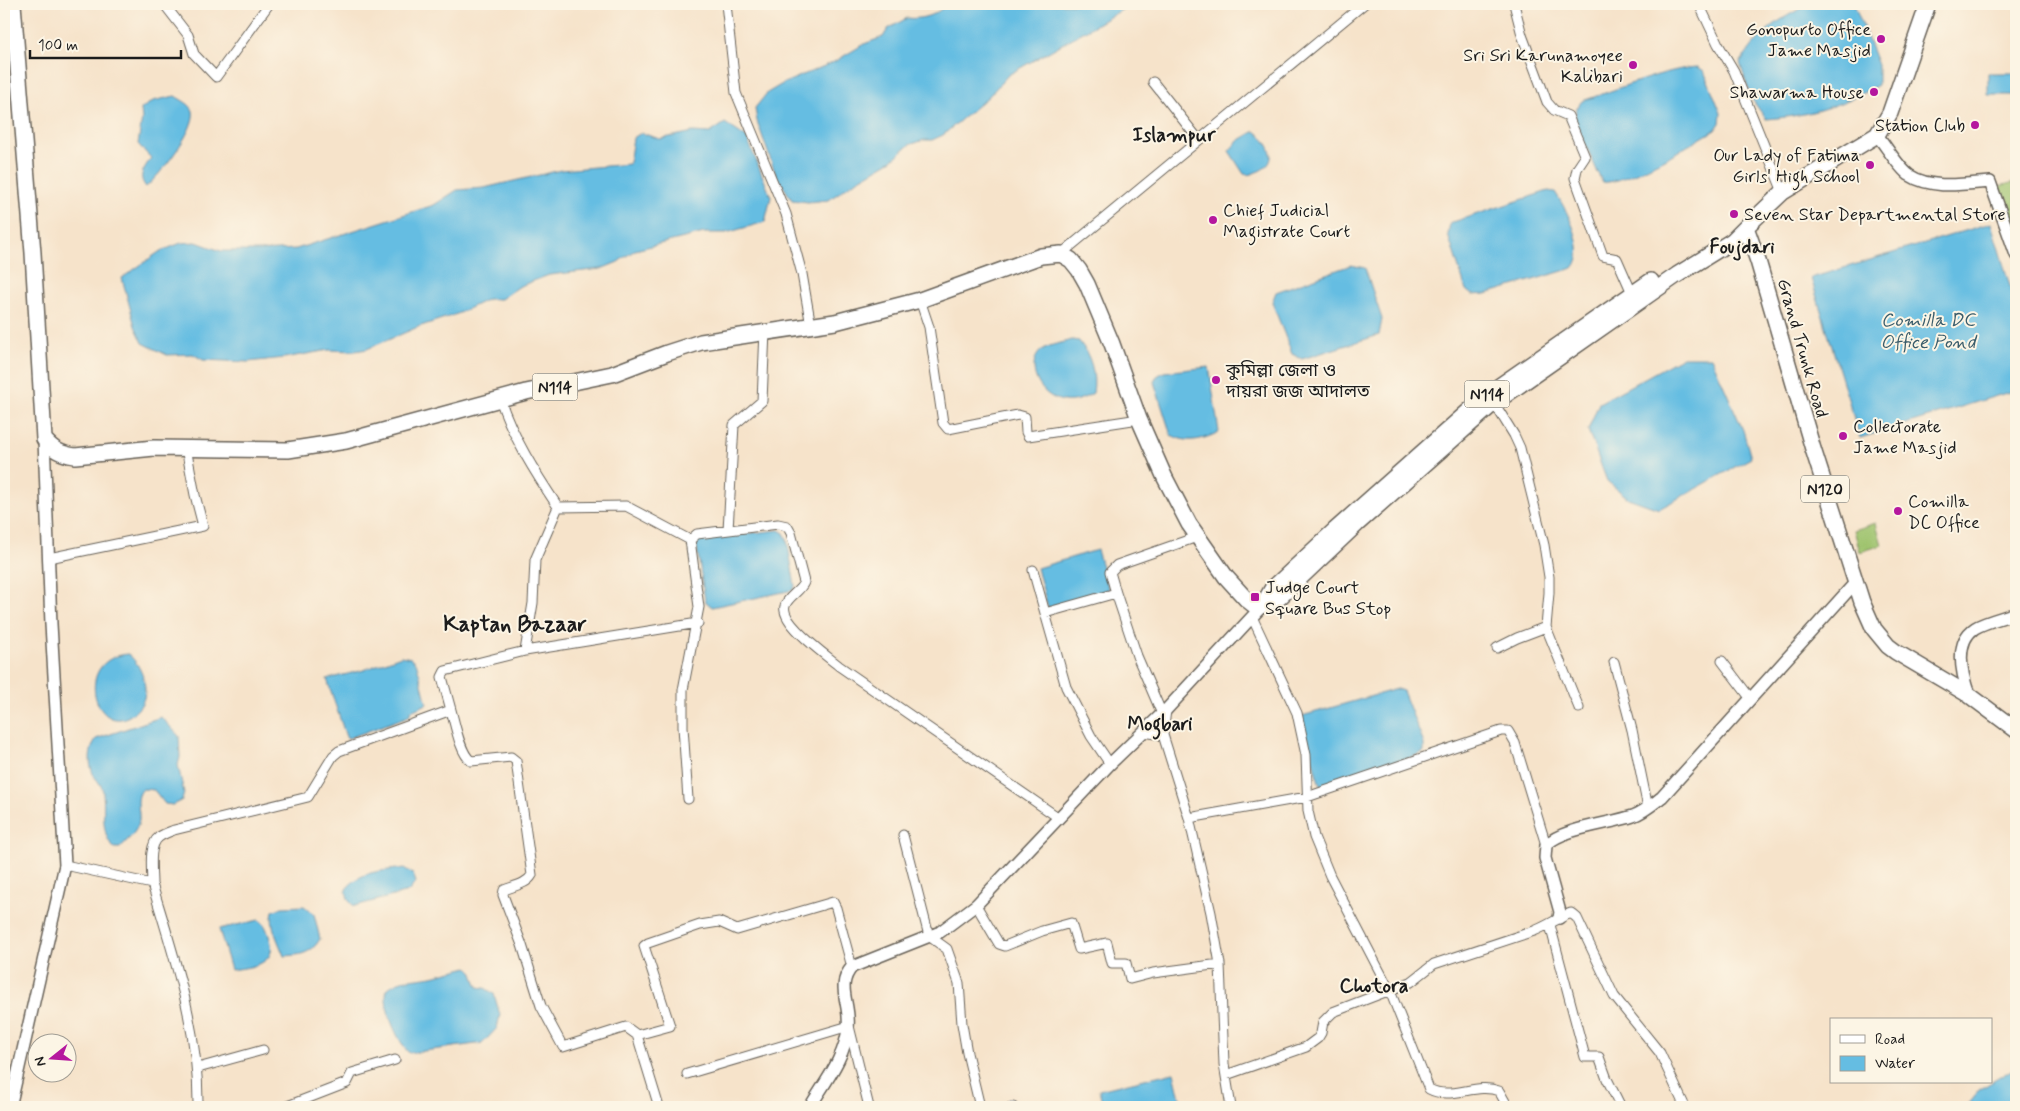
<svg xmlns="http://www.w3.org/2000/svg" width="2020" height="1111" viewBox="0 0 2020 1111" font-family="Mynerve,'Noto Sans Bengali',sans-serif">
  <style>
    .green { fill: #9ec36d; stroke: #5d7044 }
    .water { fill: #65bde2; stroke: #406c7f }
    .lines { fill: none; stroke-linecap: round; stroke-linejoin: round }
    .minor-casing { stroke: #686259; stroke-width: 11 }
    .tertiary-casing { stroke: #686259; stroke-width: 14 }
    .trunk-casing { stroke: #686259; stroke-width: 18 }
    .minor { stroke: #fff; stroke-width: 9 }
    .tertiary { stroke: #fff; stroke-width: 11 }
    .trunk { stroke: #fff; stroke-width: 15 }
    .poi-dot { fill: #b5179e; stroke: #fcf5e5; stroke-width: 2 }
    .labels { text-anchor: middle; stroke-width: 4; stroke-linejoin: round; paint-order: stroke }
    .shield { fill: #fcf5e5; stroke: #5f5d58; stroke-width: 1 }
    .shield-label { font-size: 16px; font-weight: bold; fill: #1c1c1c }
    .poi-label { font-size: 18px; fill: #1c1c1c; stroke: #fcf5e5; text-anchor: start }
    .street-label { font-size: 18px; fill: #1c1c1c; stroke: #fcf5e5 }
    .neighbourhood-label { font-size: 19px; font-weight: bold; fill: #1c1c1c; stroke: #fcf5e5 }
    .water-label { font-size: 19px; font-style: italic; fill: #395c6b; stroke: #fcf5e5 }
    .quarter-label { font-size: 20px; font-weight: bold; fill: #1c1c1c; stroke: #fcf5e5 }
    .district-label { font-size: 22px; font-weight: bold; fill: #1c1c1c; stroke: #fcf5e5 }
  </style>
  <rect width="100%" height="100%" fill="#fcf5e5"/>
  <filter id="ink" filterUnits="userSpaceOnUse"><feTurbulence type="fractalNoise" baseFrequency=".02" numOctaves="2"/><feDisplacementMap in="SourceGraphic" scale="10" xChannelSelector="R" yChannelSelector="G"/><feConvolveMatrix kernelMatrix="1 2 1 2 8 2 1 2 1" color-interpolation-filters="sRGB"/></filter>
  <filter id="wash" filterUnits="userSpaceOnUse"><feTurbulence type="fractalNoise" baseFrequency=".0096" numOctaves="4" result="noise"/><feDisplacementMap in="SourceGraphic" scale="20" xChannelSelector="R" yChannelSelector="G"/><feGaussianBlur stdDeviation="1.12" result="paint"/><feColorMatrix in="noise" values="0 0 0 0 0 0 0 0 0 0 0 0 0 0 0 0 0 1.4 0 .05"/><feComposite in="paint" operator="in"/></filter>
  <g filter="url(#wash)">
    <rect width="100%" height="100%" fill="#f6e3ca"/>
    <!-- green -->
    <path class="green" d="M 2016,182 L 2016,237 L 1999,186 Z
      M 1876,523 L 1882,545 L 1860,552 L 1854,530 Z"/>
    <!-- water -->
    <path class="water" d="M 947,4 L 1132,4 L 1008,75 L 989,96 L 943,135 L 932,140 L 924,140 L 909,145 L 892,160 L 851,184 L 829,200 L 808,202 L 792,200 L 776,175 L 757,121 L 755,108 L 767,93 L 784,83 L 834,62 L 864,44 L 883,37 L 888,29 L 907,18 C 921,20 937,15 947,4 Z
      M 1810,4 L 1854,4 L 1878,65 L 1878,85 C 1841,106 1808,116 1766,119 L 1751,98 L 1740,63 C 1762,31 1775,21 1810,4 Z
      M 1698,67 L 1704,71 L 1721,113 L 1720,123 L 1715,130 C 1694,142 1623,186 1602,182 L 1576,123 C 1574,113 1576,108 1582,101 C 1613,91 1667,68 1698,67 Z
      M 1988,73 L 2016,73 L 2016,95 L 1988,95 Z
      M 175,96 C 181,100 191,104 193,111 C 197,129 159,176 146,187 C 137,176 144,169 151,158 L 138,144 L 142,119 L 141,109 L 153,101 Z
      M 725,123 L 747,138 L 771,197 L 765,222 L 726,233 L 704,233 L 635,250 L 618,262 L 601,269 L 549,275 L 520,286 L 501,299 L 488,299 L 457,314 L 418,327 L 367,349 L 355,351 L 329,350 L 284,358 L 248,362 L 203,360 L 193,354 L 167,355 L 143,343 L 135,326 L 122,278 L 159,252 L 181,243 L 196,242 L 221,251 L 259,251 L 296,249 L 434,205 L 457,190 L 484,188 L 561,170 L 629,164 L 633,138 L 641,133 L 660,139 L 693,132 L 710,133 Z
      M 1255,131 C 1269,142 1281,161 1259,171 C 1253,173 1249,176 1244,174 L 1229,151 L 1238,141 Z
      M 1548,191 L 1555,192 C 1566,209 1581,237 1578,258 C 1578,262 1575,265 1573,268 L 1486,294 L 1472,295 L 1466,290 L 1451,244 L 1448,235 L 1450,223 Z
      M 1991,223 L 2016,306 L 2016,390 L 1860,438 L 1811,278 Z
      M 1351,265 L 1365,268 L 1382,319 L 1379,335 L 1302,359 L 1292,354 L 1272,302 L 1276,292 Z
      M 1072,340 L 1079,341 C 1091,356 1096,374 1093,393 C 1049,422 1019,367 1042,350 C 1050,344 1063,343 1072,340 Z
      M 1683,357 L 1711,357 L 1743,430 L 1751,458 L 1659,509 L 1628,498 L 1607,481 L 1588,430 L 1599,403 Z
      M 1209,367 L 1219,432 C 1203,440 1187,444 1171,435 L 1154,382 L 1157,376 L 1164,372 Z
      M 779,530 L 784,533 L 787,539 L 795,586 L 793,590 L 712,607 L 705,601 L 696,541 L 698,539 Z
      M 1097,550 L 1109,590 L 1048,608 L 1037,568 Z
      M 128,654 C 143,666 152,694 138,709 C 99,749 68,659 128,654 Z
      M 401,656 L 411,658 L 417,665 L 427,704 L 411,711 L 409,716 L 349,738 L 346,737 L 327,679 L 364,670 Z
      M 1397,689 L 1403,691 L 1424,744 L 1424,752 L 1395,764 L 1320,786 L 1301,719 L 1302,716 Z
      M 161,717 L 179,736 L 180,757 L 178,765 L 184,793 L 182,800 L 173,805 L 165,804 L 154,790 L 143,789 C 133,799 142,813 138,825 C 135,834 126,841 120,848 L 114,848 C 100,833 105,812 103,793 C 103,787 98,781 94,776 C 88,764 89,750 96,739 Z
      M 404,868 L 413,874 L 416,882 L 408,892 L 355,906 C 348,903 347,896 346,889 C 363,869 381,872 404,868 Z
      M 304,906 L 314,914 L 320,939 C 311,954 301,955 284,956 C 279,943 269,924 273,911 L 282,907 Z
      M 259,920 C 265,923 267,930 269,936 C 280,965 251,967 231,970 L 219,929 Z
      M 468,967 L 472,971 L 478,987 L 485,988 L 494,994 L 500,1015 L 497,1028 L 483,1043 L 409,1053 C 397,1040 382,1006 387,989 C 399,978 416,979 432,976 C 444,973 456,970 468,967 Z
      M 2016,1067 L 2016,1107 L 1968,1107 L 1967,1105 L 1979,1090 Z
      M 1174,1072 L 1182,1107 L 1103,1107 L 1099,1090 Z"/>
  </g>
  <g filter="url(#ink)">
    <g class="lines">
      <defs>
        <path id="minor" d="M 164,4 L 188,35 L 194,54 L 216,77 L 269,4
          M 726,4 L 736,93 L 786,214 L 802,274 L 811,326
          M 1514,4 L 1522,35 L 1547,102 L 1554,110 L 1568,116 L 1585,157 L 1577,169 L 1575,178 L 1603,256 L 1617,259 L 1632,293
          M 1699,4 L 1718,44 L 1734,71 L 1783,192
          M 1153,82 L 1199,140
          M 1061,254 L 1364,4
          M 920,300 L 929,327 L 943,423 L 948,429 L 1018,415 L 1025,417 L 1026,432 L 1028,436 L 1139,419
          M 1493,401 L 1514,435 L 1520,448 L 1544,545 L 1549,577 L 1549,593 L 1546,627 L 1517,638 L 1497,648
          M 558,507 L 626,506 L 690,540
          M 728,530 L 734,425 L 762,401 L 765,331
          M 690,540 L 697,534 L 778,524 L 787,526 L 791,533 L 804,582 C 801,591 787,597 785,606 C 780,623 827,656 839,666 L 1059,818
          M 49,558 L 203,526 L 195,495 L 186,448
          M 1033,570 L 1045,613 L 1116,593 L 1110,572 L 1117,565 L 1197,537
          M 1116,593 L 1137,656 L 1162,714
          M 1045,613 L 1066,687 L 1091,736 L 1110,764
          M 1253,619 L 1297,713 L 1306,755 L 1308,811 L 1314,837 L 1330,876 L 1390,991 L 1429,1089 C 1451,1101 1476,1082 1499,1091 L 1508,1107
          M 1546,627 L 1579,708
          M 525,651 L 698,623
          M 1722,661 L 1751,699
          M 1614,662 L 1632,730 L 1648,808
          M 451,710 C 455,724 460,753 471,761 L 511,757 L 516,761 L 532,875 C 527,884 514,886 504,890 L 503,895 L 522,945 L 541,1006 L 563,1047 L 626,1027 L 637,1035 L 670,1026 L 644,946 L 648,943 L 700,925 L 719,922 L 737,930 L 833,902 L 836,908 L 852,967
          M 1166,710 L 1163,735 L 1189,818 L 1211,913 L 1220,964 L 1224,1064 L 1231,1107
          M 1143,732 L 1163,735
          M 688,799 L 683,727 L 683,690 L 699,607 L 690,540
          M 1189,818 L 1307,797 L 1501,731 L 1508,731 L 1515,743 L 1546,845
          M 903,835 L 929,936 L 947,949 L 959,983 L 962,1024 L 967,1053 L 980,1107
          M 65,865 L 152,884
          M 976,905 L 999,944 L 1005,946 L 1042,931 L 1071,923 L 1079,949 L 1107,943 L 1112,963 L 1126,963 L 1130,979 L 1153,973 L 1220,964
          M 1550,925 L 1585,1057 L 1599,1057 L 1607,1079 L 1621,1107
          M 637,1035 L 659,1107
          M 198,1068 L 263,1050
          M 687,1074 L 849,1026 L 869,1107
          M 1226,1075 L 1306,1047 L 1318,1038 L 1321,1033 L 1323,1022 L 1333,1012 L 1411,982 L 1434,964 L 1534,931 C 1547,926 1558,918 1571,913 L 1577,918 L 1614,996 L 1660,1053 L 1685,1107
          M 198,1107 C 199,1029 174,957 152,884 C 152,871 148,845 159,837 C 163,834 169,832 174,830 L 308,797 L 333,756 L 339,751 L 451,710 L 442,677 L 445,671 L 525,651 L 533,603 L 535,560 L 558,507 C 536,474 513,438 500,399
          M 285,1107 L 347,1083 L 352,1073 L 395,1060
          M 1011,1107 L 1013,1107"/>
        <path id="tertiary" d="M 1877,135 C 1886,146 1898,167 1909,175 C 1932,190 1964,184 1990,182 L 2016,255
          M 1969,695 C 1962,675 1954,642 1975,628 C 1987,621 2003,618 2016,613
          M 1559,918 L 1560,912 L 1545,858 L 1546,845 C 1563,828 1609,824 1633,816 C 1644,812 1653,804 1662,797 L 1855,583
          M 10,1107 L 65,865 L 51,624 L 44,439
          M 810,1107 C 825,1082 846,1056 848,1027 C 851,1004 835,986 852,967 L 940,932 L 976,905 L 1110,764 L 1166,710 L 1263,605"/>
        <path id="trunk" d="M 13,4 L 33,253 L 44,439 C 53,450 61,454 75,456 L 154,448 L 288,450 L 346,441 L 526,392 L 612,374 L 667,353 L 701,342 L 835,322 L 920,300 L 1041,256 L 1061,254 L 1071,260 L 1079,270 L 1087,284 L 1112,344 L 1139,419 L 1165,478 L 1189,524 L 1226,577 L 1246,599 L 1255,606 L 1261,606 L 1279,598 L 1357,524 L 1494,403 L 1677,275 L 1732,241 L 1746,227
          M 1928,4 L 1890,113 L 1877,135 L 1783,192 L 1746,227 L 1758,261 L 1813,449 L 1862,602 L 1874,629 L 1888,646 L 1896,652 L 1969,695 L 2016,730
          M 1263,605 L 1272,589 L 1335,530 L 1488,394 L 1651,281"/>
      </defs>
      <!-- minor casing -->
      <use href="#minor" class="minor-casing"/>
      <!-- tertiary casing -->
      <use href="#tertiary" class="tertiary-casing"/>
      <!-- trunk casing -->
      <use href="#trunk" class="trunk-casing"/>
      <!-- minor -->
      <use href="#minor" class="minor"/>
      <!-- tertiary -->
      <use href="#tertiary" class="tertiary"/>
      <!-- trunk -->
      <use href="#trunk" class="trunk"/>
    </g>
  </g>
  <!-- markers -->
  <g class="poi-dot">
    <circle cx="1881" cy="39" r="5"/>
    <circle cx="1633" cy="65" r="5"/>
    <circle cx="1874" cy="92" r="5"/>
    <circle cx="1975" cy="125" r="5"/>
    <circle cx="1870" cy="165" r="5"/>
    <circle cx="1734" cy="214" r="5"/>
    <circle cx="1213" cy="220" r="5"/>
    <circle cx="1216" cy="380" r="5"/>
    <circle cx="1843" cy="436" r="5"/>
    <circle cx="1898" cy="511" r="5"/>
    <rect x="1250" y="592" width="10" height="10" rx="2.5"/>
  </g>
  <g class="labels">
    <!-- shield labels -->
    <g class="shield">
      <rect x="532.5" y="373.5" width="45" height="27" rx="4"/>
      <rect x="1464.5" y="380.5" width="45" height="27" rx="4"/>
      <rect x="1801" y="475.5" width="48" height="27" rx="4"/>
    </g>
    <g class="shield-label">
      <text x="555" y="393">N114</text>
      <text x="1487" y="400">N114</text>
      <text x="1825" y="495">N120</text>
    </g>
    <!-- poi labels -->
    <g class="poi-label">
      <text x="1871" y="35" text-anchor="end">Gonopurto Office<tspan x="1871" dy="21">Jame Masjid</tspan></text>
      <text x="1623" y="61" text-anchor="end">Sri Sri Karunamoyee<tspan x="1623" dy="21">Kalibari</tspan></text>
      <text x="1864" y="98" text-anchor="end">Shawarma House</text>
      <text x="1965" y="131" text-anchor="end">Station Club</text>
      <text x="1860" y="161" text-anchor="end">Our Lady of Fatima<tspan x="1860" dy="21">Girls' High School</tspan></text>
      <text x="1223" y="216">Chief Judicial<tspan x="1223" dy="21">Magistrate Court</tspan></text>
      <text x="1744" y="220">Seven Star Departmental Store</text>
      <text x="1226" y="376">কুমিল্লা জেলা ও<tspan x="1226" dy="21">দায়রা জজ আদালত</tspan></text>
      <text x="1853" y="432">Collectorate<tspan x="1853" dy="21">Jame Masjid</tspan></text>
      <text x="1908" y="507">Comilla<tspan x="1908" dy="21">DC Office</tspan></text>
      <text x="1265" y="593">Judge Court<tspan x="1265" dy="21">Square Bus Stop</tspan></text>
    </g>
    <!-- street labels -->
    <g class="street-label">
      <text transform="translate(1803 348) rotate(74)" y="6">Grand Trunk Road</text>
    </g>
    <!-- neighbourhood labels -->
    <g class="neighbourhood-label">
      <text x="1742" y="253">Foujdari</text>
      <text x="1160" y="730">Mogbari</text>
    </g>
    <!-- water labels -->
    <g class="water-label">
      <text x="1928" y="326">Comilla DC<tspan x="1928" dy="22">Office Pond</tspan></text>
    </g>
    <!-- quarter labels -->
    <g class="quarter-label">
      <text x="1174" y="141">Islampur</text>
      <text x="1374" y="992">Chotora</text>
    </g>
    <!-- district labels -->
    <g class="district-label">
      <text x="515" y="631">Kaptan Bazaar</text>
    </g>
  </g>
  <!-- margin -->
  <rect width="2020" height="1111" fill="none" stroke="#fcf5e5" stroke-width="20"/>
  <!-- legend -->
  <rect x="1830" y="1018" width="162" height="65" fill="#fcf5e5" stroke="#a29e95"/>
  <rect x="1840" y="1035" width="25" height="8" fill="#ffffff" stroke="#a29e95"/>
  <text x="1875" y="1044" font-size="15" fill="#1c1c1c">Road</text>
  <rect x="1840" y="1056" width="25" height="15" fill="#65bde2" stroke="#a29e95"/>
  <text x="1875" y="1068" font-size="15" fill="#1c1c1c">Water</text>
  <!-- north arrow -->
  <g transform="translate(52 1058) rotate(253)"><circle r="24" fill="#fcf5e5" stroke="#a29e95"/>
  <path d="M0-4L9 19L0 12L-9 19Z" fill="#b5179e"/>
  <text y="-8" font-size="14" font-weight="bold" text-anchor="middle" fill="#1c1c1c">N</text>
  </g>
  <!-- scale -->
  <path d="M30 50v8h151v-8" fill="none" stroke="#1c1c1c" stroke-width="2.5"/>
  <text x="38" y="50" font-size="15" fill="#1c1c1c" stroke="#fcf5e5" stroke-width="4" paint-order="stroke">100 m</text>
</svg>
